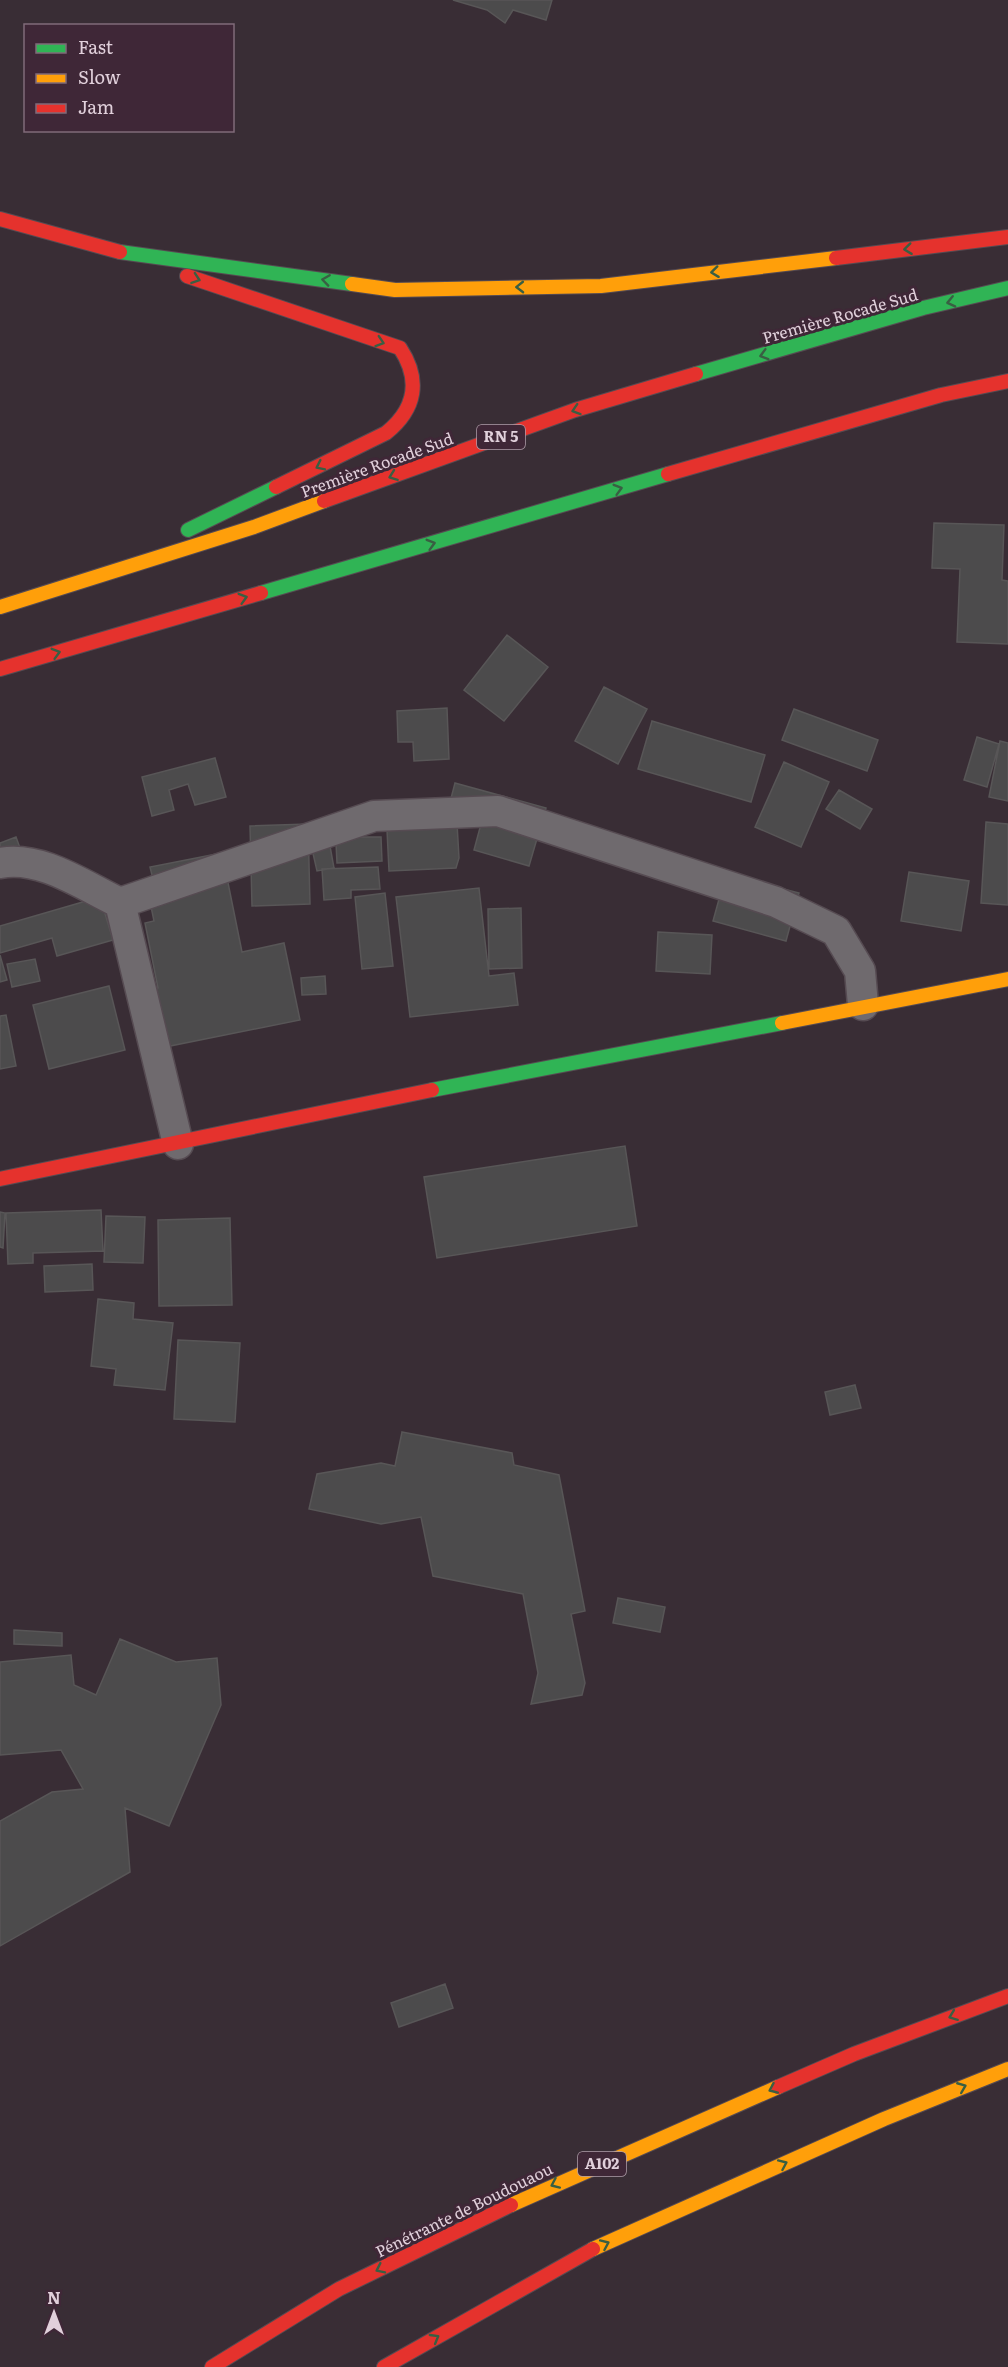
<svg xmlns="http://www.w3.org/2000/svg" width="1008" height="2367" viewBox="0 0 1008 2367" font-family="Literata,serif">
  <style>
    .building { fill: #4c4b4c; stroke: #585657; stroke-width: 1.5 }
    .lines { fill: none; stroke-linecap: round; stroke-linejoin: round }
    .street-casing { stroke: #564b52; stroke-width: 33 }
    .fast-casing { stroke: #564b52; stroke-width: 16 }
    .slow-casing { stroke: #564b52; stroke-width: 16 }
    .jam-casing { stroke: #564b52; stroke-width: 16 }
    .street { stroke: #6f6a6e; stroke-width: 30 }
    .fast { stroke: #30b455; stroke-width: 14 }
    .slow { stroke: #ff9f0a; stroke-width: 14 }
    .jam { stroke: #e5322d; stroke-width: 14 }
    .oneway { stroke: #395f43 }
    .labels { text-anchor: middle; stroke-width: 6; stroke-linejoin: round; paint-order: stroke }
    .shield { fill: #3f2737; stroke: #b09daa; stroke-width: 1.5 }
    .shield-label { font-size: 15px; font-weight: bold; fill: #e1d0db }
    .street-label { font-size: 16px; fill: #e1d0db; stroke: #3f2737 }
  </style>
  <rect width="100%" height="100%" fill="#392d35"/>
  <!-- building -->
  <path class="building" d="M 453,0 L 552,0 L 546,20 L 513,10 L 505,23 L 487,10 Z
    M 934,523 L 1004,525 L 1002,580 L 1008,581 L 1008,644 L 957,642 L 960,569 L 932,568 Z
    M 507,635 L 548,667 L 504,721 L 464,690 Z
    M 604,687 L 647,709 L 618,764 L 575,741 Z
    M 447,708 L 449,759 L 414,761 L 413,742 L 398,742 L 397,711 Z
    M 794,709 L 878,740 L 867,771 L 782,740 Z
    M 652,721 L 765,755 L 751,802 L 638,769 Z
    M 977,737 L 999,744 L 987,787 L 964,780 Z
    M 1000,741 L 1008,743 L 1008,801 L 989,797 Z
    M 215,758 L 226,797 L 195,805 L 188,784 L 169,790 L 174,810 L 152,816 L 142,777 Z
    M 784,762 L 829,782 L 801,847 L 755,827 Z
    M 455,783 L 546,808 L 529,866 L 474,850 L 481,824 L 457,823 L 459,858 L 456,868 L 389,871 L 386,809 L 449,806 Z
    M 839,790 L 872,809 L 860,829 L 826,809 Z
    M 360,822 L 361,837 L 381,837 L 382,861 L 337,863 L 335,823 Z
    M 986,822 L 1008,824 L 1008,905 L 981,903 Z
    M 308,824 L 310,904 L 252,906 L 250,826 Z
    M 16,837 L 27,867 L 0,877 L 0,843 Z
    M 330,846 L 334,868 L 317,871 L 312,849 Z
    M 222,853 L 242,952 L 284,943 L 300,1020 L 165,1047 L 153,989 L 158,988 L 145,923 L 154,921 L 148,892 L 156,891 L 150,867 Z
    M 378,867 L 380,889 L 351,890 L 351,898 L 324,900 L 322,869 Z
    M 909,872 L 969,881 L 961,931 L 901,921 Z
    M 726,874 L 799,893 L 786,941 L 713,921 Z
    M 479,888 L 489,976 L 514,973 L 518,1005 L 410,1017 L 396,897 Z
    M 385,893 L 393,966 L 362,969 L 355,897 Z
    M 100,897 L 113,940 L 57,956 L 52,938 L 0,953 L 0,926 Z
    M 521,908 L 522,968 L 489,969 L 488,909 Z
    M 658,932 L 712,935 L 710,974 L 656,971 Z
    M 0,955 L 7,980 L 0,982 Z
    M 35,959 L 40,981 L 12,987 L 7,964 Z
    M 325,976 L 326,994 L 302,995 L 301,978 Z
    M 109,986 L 125,1050 L 49,1069 L 33,1005 Z
    M 6,1015 L 16,1066 L 0,1069 L 0,1016 Z
    M 625,1146 L 637,1226 L 437,1258 L 424,1177 Z
    M 101,1210 L 103,1251 L 33,1253 L 33,1263 L 8,1264 L 6,1213 Z
    M 0,1212 L 5,1213 L 3,1248 L 0,1247 Z
    M 106,1216 L 145,1217 L 143,1263 L 104,1262 Z
    M 230,1218 L 232,1305 L 159,1306 L 158,1220 Z
    M 92,1264 L 93,1290 L 45,1292 L 44,1266 Z
    M 98,1299 L 134,1303 L 133,1319 L 173,1323 L 165,1390 L 114,1385 L 116,1369 L 91,1366 Z
    M 178,1340 L 240,1343 L 235,1422 L 174,1419 Z
    M 855,1385 L 861,1408 L 830,1415 L 825,1392 Z
    M 402,1432 L 512,1453 L 514,1465 L 559,1475 L 585,1611 L 571,1614 L 585,1683 L 582,1695 L 531,1704 L 538,1673 L 523,1594 L 433,1576 L 421,1517 L 381,1524 L 309,1509 L 317,1474 L 381,1463 L 395,1466 Z
    M 618,1598 L 665,1607 L 660,1632 L 613,1623 Z
    M 14,1630 L 62,1633 L 62,1646 L 14,1644 Z
    M 120,1639 L 176,1662 L 217,1658 L 221,1705 L 169,1826 L 125,1808 L 130,1872 L 0,1946 L 0,1821 L 52,1792 L 83,1789 L 61,1750 L 0,1755 L 0,1662 L 71,1655 L 74,1685 L 96,1695 Z
    M 445,1984 L 453,2008 L 399,2027 L 391,2003 Z"/>
  <g class="lines">
    <defs>
      <path id="street" d="M 0,863 C 41,855 84,886 120,903 L 374,816 L 498,811 L 776,902 L 836,931 L 860,971 L 863,1005
        M 120,903 L 178,1144"/>
      <path id="fast" d="M 120,252 L 352,284
        M 696,374 L 923,308 L 1008,288
        M 188,530 L 276,487
        M 261,593 L 668,474
        M 432,1090 L 782,1023"/>
      <path id="slow" d="M 352,284 L 395,290 L 601,286 L 836,258
        M 0,607 L 254,527 L 324,501
        M 782,1023 L 1008,979
        M 511,2205 L 778,2087
        M 593,2249 L 884,2119 L 1008,2069"/>
      <path id="jam" d="M 0,219 L 120,252
        M 836,258 L 1008,237
        M 187,276 L 400,348 C 421,380 416,409 386,433 L 276,487
        M 668,474 L 941,395 L 1008,381
        M 324,501 L 575,410 L 696,374
        M 0,669 L 261,593
        M 0,1179 L 432,1090
        M 778,2087 L 854,2054 L 1008,1996
        M 212,2367 L 339,2289 L 511,2205
        M 384,2367 L 593,2249"/>
    </defs>
    <!-- street casing -->
    <use href="#street" class="street-casing"/>
    <!-- fast casing -->
    <use href="#fast" class="fast-casing"/>
    <!-- slow casing -->
    <use href="#slow" class="slow-casing"/>
    <!-- jam casing -->
    <use href="#jam" class="jam-casing"/>
    <!-- street -->
    <use href="#street" class="street"/>
    <!-- fast -->
    <use href="#fast" class="fast"/>
    <!-- slow -->
    <use href="#slow" class="slow"/>
    <!-- jam -->
    <use href="#jam" class="jam"/>
  </g>
  <!-- one-way arrows -->
  <defs><path id="oneway-chevron" d="M-2-3.5L2.5 0L-2 3.5" fill="none" stroke-width="1.6" stroke-linecap="round" stroke-linejoin="round" transform="scale(1.5)"/></defs>
  <g class="oneway">
    <use href="#oneway-chevron" transform="translate(908 249) rotate(173)"/>
    <use href="#oneway-chevron" transform="translate(715 272) rotate(173)"/>
    <use href="#oneway-chevron" transform="translate(196 279) rotate(19)"/>
    <use href="#oneway-chevron" transform="translate(326 280) rotate(-172)"/>
    <use href="#oneway-chevron" transform="translate(520 287) rotate(179)"/>
    <use href="#oneway-chevron" transform="translate(951 302) rotate(167)"/>
    <use href="#oneway-chevron" transform="translate(380 342) rotate(18)"/>
    <use href="#oneway-chevron" transform="translate(764 355) rotate(164)"/>
    <use href="#oneway-chevron" transform="translate(576 410) rotate(162)"/>
    <use href="#oneway-chevron" transform="translate(320 466) rotate(154)"/>
    <use href="#oneway-chevron" transform="translate(393 476) rotate(160)"/>
    <use href="#oneway-chevron" transform="translate(618 489) rotate(-16)"/>
    <use href="#oneway-chevron" transform="translate(431 544) rotate(-16)"/>
    <use href="#oneway-chevron" transform="translate(243 598) rotate(-16)"/>
    <use href="#oneway-chevron" transform="translate(56 653) rotate(-16)"/>
    <use href="#oneway-chevron" transform="translate(953 2016) rotate(159)"/>
    <use href="#oneway-chevron" transform="translate(962 2087) rotate(-22)"/>
    <use href="#oneway-chevron" transform="translate(773 2089) rotate(156)"/>
    <use href="#oneway-chevron" transform="translate(783 2164) rotate(-24)"/>
    <use href="#oneway-chevron" transform="translate(555 2184) rotate(156)"/>
    <use href="#oneway-chevron" transform="translate(605 2244) rotate(-24)"/>
    <use href="#oneway-chevron" transform="translate(380 2269) rotate(154)"/>
    <use href="#oneway-chevron" transform="translate(435 2338) rotate(-30)"/>
  </g>
  <g class="labels">
    <!-- shield labels -->
    <g class="shield">
      <rect x="477" y="425" width="48" height="24" rx="4.5"/>
      <rect x="578" y="2152" width="48" height="24" rx="4.5"/>
    </g>
    <g class="shield-label">
      <text x="501" y="442">RN 5</text>
      <text x="602" y="2169">A102</text>
    </g>
    <!-- street labels -->
    <g class="street-label">
      <text transform="translate(840 316) rotate(-16)" y="6">Première Rocade Sud</text>
      <text transform="translate(377 465) rotate(-20)" y="6">Première Rocade Sud</text>
      <text transform="translate(464 2210) rotate(-26)" y="6">Pénétrante de Boudouaou</text>
    </g>
  </g>
  <!-- legend -->
  <rect x="24" y="24" width="210" height="108" fill="#3f2737" stroke="#806b79" stroke-width="1.5"/>
  <rect x="36" y="44" width="30" height="9" fill="#30b455" stroke="#806b79" stroke-width="1.5"/>
  <text x="78" y="54" font-size="18" fill="#e1d0db">Fast</text>
  <rect x="36" y="74" width="30" height="9" fill="#ff9f0a" stroke="#806b79" stroke-width="1.5"/>
  <text x="78" y="84" font-size="18" fill="#e1d0db">Slow</text>
  <rect x="36" y="104" width="30" height="9" fill="#e5322d" stroke="#806b79" stroke-width="1.5"/>
  <text x="78" y="114" font-size="18" fill="#e1d0db">Jam</text>
  <!-- north arrow -->
  <g transform="translate(54 2313)" stroke="#3f2737" stroke-width="4.5" paint-order="stroke">
  <path d="M0-4.5L10 22L0 15L-10 22Z" fill="#e1d0db"/>
  <text y="-9" font-size="16" font-weight="bold" text-anchor="middle" fill="#e1d0db">N</text>
  </g>
</svg>
